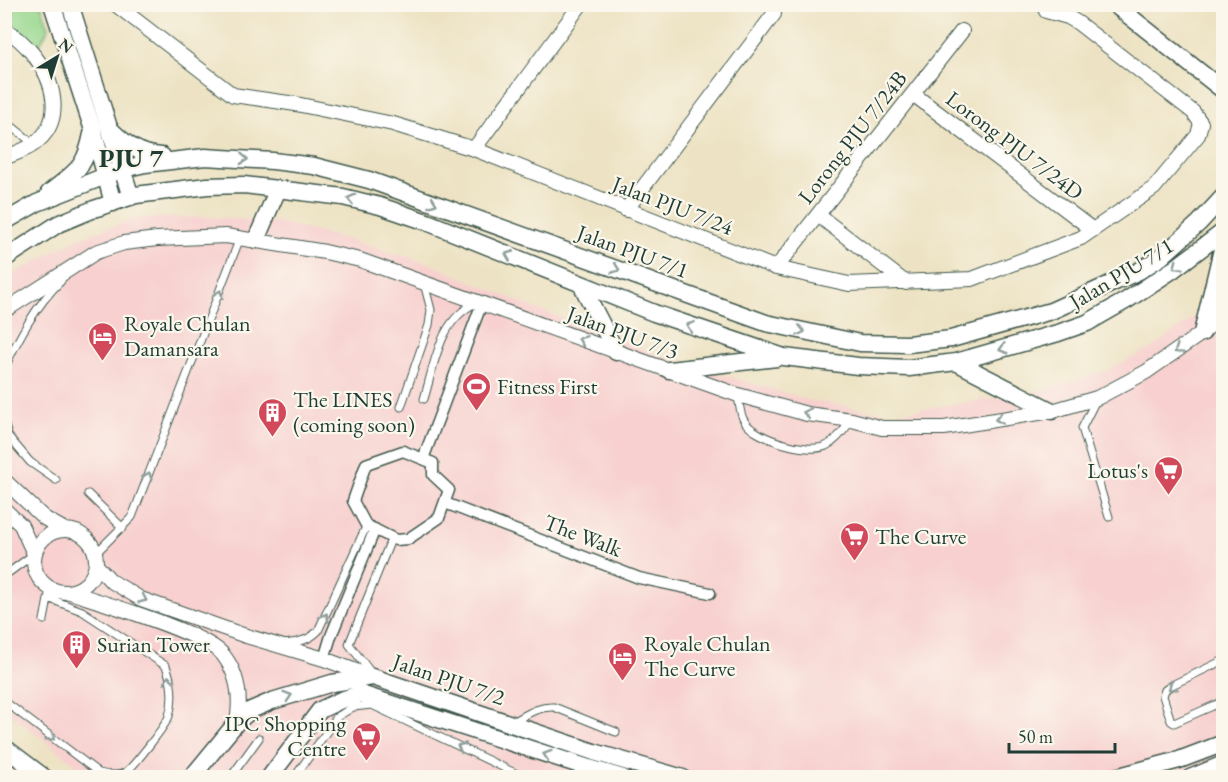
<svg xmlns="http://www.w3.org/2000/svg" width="1228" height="782" viewBox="0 0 1228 782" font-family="'EB Garamond',serif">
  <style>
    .built { fill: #f7d0cf }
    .green { fill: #97d78d; stroke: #5b8a60; stroke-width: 1.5 }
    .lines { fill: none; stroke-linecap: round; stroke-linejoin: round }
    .service-casing { stroke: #3e564a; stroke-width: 9 }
    .pedestrian-casing { stroke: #3e564a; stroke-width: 13 }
    .minor-casing { stroke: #3e564a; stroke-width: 16 }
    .tertiary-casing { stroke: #3e564a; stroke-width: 19 }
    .service { stroke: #fff; stroke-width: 7 }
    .pedestrian { stroke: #fff; stroke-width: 10 }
    .minor { stroke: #fff; stroke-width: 14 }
    .tertiary { stroke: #fff; stroke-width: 16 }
    .rail { stroke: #1f3d34; stroke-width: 4.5; stroke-dasharray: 9 4.5; stroke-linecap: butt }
    .oneway { stroke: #8f9e9a }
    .labels { text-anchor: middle; stroke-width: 4.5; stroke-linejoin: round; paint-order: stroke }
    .street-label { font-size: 22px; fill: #1f3d34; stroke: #fbf7ec }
    .poi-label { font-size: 22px; fill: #1f3d34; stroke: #fbf7ec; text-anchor: start }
    .quarter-label { font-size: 26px; font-weight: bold; fill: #1f3d34; stroke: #fbf7ec }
  </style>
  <rect width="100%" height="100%" fill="#fbf7ec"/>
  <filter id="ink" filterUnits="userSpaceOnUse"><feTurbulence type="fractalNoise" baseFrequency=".0167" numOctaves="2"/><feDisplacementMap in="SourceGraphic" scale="12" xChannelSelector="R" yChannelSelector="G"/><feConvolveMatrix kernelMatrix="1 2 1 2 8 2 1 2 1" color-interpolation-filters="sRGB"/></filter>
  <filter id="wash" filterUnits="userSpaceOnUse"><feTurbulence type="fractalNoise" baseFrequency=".008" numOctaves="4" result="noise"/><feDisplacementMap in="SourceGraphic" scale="24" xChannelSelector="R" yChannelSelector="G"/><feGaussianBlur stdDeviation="1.35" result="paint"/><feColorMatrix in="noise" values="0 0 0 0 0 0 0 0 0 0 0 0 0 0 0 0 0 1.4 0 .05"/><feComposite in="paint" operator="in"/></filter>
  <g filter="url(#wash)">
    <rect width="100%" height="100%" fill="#ede3c4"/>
    <!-- built -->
    <path class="built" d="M 207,217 L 277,222 L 350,240 L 430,264 L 527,305 L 664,357 L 804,399 L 890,414 L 1039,391 L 1108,370 L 1155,346 L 1223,296 L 1223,777 L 92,777 L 5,710 L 4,279 L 79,238 L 138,218 Z"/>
    <!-- green -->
    <path class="green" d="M 4,5 L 41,5 L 49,28 L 38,47 L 5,19 Z"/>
  </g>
  <g filter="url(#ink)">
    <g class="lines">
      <defs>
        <path id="service" d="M 4,120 L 34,144
          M 4,369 C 19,337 36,305 61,281
          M 738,395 C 739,403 740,416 745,422 C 756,439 807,454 826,446 C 837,441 844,429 852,420
          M 424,399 C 435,363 439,320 476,303
          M 1096,400 L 1082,428 L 1109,517
          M 401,407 L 429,325 L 431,310 L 424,283
          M 4,422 L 8,436 L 30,462 L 56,480
          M 88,494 L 123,528
          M 95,554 L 132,517 L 240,238
          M 4,576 L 34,554
          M 44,620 L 50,589
          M 284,644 C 298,642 308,641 318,631 L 365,529
          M 1224,660 L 1172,685 L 1165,690 L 1163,696 L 1171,721 L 1174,723 L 1224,701
          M 372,674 L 349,644 L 390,542
          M 4,701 L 99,773 C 107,775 118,777 126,772 C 133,767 167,724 169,716 C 174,700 172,681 166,666 L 82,611 L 48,598
          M 513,722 C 526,715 538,706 554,707 L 616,732
          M 230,778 L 259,738
          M 294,778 L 337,717 L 353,707 L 372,705 L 517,774 L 534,778"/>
        <path id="pedestrian" d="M 403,451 L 433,463 L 433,475 L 449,490 L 439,518 L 408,539 L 396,540 L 366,525 L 353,501 L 366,464 Z
          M 423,459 L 482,303
          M 445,503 L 639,578 L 710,593
          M 324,659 L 331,636 L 375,529"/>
        <path id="minor" d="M 115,4 L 233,95 L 296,104 L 393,124 L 474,149 L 776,268 L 849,284 L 972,279 L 1081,238 L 1154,188 L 1198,135 L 1201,123 L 1193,112 L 1078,23 L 1068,17 L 1046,11
          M 4,28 C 14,35 25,44 32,53 C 54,79 66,121 34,144 C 26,150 14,154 4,158
          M 913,94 L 1093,230
          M 474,149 L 581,4
          M 626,210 L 774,14
          M 818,215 L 906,283
          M 776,268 L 962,31
          M 4,311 L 96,252 L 124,243 L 157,239 L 226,236 L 325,252 L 360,260 L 738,395 L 807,414 L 852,420 L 882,428 L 944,428 L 1052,411 L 1097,398 L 1146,372 L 1202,333 L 1224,313
          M 4,480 L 44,518 L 65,530
          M 4,509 L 21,525 L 34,554
          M34 561a31 31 0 1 1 62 0a31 31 0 1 1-62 0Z
          M 96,565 L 111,581 L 141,599 L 243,635 L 324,659 L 372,677
          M 70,592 C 100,602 209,634 224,656 C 239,676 241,699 237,722"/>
        <path id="tertiary" d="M 52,4 L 93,130 L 113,203
          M 70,4 L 131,197
          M 1114,4 L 1224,91
          M 110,129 C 125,144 140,155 162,156
          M 49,193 C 76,171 85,169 92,134
          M 4,222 L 37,203 L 123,169 L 145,164 L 205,157 L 273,161 L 314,166 L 369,180 L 766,323 L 860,343 L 908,344 L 951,339 L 1051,311 L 1139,271 L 1161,257 L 1199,223 L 1224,196
          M 256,240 L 278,189
          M 4,259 L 58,224 L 94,209 L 136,195 L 207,186 L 244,185 L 343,197 L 380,206 L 427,222 L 654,313 L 784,357 L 858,366 L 909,368 L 956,362 L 1058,333 L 1087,323 L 1127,300 L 1174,269 L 1224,231
          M 581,284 L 616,352
          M 1202,333 L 1224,241
          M 956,362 L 1052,411
          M 669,370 L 777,358
          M 4,747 L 45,778
          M 191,778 L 237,722 L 251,710 L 272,701 L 332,683 L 373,677 L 594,752 L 683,778
          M 269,778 L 320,710 L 341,700 L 361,694 L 589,768 L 623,778
          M 1112,778 L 1179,760 L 1224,743
          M 1190,778 L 1224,764"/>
      </defs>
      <!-- service casing -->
      <use href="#service" class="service-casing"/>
      <!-- pedestrian casing -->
      <use href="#pedestrian" class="pedestrian-casing"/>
      <!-- minor casing -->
      <use href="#minor" class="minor-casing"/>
      <!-- tertiary casing -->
      <use href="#tertiary" class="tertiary-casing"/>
      <!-- service -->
      <use href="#service" class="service"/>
      <!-- pedestrian -->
      <use href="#pedestrian" class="pedestrian"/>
      <!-- minor -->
      <use href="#minor" class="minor"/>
      <!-- tertiary -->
      <use href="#tertiary" class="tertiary"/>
      <!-- rail -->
      <path class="rail" d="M 4,762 L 25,778"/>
    </g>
    <!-- one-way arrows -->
    <defs><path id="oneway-chevron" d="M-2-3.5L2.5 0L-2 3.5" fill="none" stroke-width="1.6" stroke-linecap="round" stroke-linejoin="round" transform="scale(1.5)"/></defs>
    <g class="oneway">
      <use href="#oneway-chevron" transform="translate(244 159) rotate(3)"/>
      <use href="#oneway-chevron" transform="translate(351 199) rotate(-166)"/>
      <use href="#oneway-chevron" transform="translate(433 203) rotate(20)"/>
      <use href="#oneway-chevron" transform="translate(509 255) rotate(-158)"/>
      <use href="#oneway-chevron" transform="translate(1177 266) rotate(144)"/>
      <use href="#oneway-chevron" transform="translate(616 269) rotate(20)"/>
      <use href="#oneway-chevron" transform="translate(219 294) rotate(-69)"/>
      <use href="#oneway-chevron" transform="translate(690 326) rotate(-160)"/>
      <use href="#oneway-chevron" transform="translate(801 331) rotate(12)"/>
      <use href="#oneway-chevron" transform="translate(582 340) rotate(-160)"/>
      <use href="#oneway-chevron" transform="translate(1003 349) rotate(164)"/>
      <use href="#oneway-chevron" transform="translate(1178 350) rotate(145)"/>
      <use href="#oneway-chevron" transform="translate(807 413) rotate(-168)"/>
      <use href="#oneway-chevron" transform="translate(999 419) rotate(171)"/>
      <use href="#oneway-chevron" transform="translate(148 476) rotate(-69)"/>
      <use href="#oneway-chevron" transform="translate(143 599) rotate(24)"/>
      <use href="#oneway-chevron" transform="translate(325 617) rotate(-65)"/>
      <use href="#oneway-chevron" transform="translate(169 680) rotate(-100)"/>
      <use href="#oneway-chevron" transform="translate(1172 687) rotate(143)"/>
      <use href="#oneway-chevron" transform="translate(288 696) rotate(-18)"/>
      <use href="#oneway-chevron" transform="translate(51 737) rotate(37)"/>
      <use href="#oneway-chevron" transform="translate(461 747) rotate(-155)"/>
      <use href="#oneway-chevron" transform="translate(547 755) rotate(-162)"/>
    </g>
  </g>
  <!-- icons -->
  <defs>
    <symbol id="hotel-pin" viewBox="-11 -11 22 30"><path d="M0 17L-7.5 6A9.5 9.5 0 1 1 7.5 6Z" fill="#d1495b" stroke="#fbf7ec"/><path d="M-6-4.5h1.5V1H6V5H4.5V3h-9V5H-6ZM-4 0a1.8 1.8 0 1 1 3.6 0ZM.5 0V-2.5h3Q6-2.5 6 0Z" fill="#fff"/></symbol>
    <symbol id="stadium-pin" viewBox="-11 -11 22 30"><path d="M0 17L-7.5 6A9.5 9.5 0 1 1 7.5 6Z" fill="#d1495b" stroke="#fbf7ec"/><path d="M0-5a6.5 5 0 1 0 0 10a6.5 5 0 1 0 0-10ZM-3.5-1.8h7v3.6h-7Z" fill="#fff"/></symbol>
    <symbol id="building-pin" viewBox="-11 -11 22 30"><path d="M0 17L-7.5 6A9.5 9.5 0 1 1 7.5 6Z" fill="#d1495b" stroke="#fbf7ec"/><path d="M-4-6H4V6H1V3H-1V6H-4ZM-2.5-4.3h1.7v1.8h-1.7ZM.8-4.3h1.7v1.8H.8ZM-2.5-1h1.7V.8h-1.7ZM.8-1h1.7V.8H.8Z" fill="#fff"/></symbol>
    <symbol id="supermarket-pin" viewBox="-11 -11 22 30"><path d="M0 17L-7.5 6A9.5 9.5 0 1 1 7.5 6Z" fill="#d1495b" stroke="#fbf7ec"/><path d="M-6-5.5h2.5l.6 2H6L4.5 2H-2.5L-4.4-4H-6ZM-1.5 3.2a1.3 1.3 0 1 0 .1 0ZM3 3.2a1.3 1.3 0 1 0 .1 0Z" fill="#fff"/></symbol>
  </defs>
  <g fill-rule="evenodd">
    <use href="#hotel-pin" x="86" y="320" width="33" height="45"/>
    <use href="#stadium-pin" x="460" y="370" width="33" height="45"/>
    <use href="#building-pin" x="256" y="396" width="33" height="45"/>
    <use href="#supermarket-pin" x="1152" y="454" width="33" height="45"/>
    <use href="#supermarket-pin" x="838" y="520" width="33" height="45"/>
    <use href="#building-pin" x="60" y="628" width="33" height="45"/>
    <use href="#hotel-pin" x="606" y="640" width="33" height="45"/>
    <use href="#supermarket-pin" x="350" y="720" width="33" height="45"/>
  </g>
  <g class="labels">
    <!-- street labels -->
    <g class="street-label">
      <text transform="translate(852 137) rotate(-52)" y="8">Lorong PJU 7/24B</text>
      <text transform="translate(1015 145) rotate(37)" y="8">Lorong PJU 7/24D</text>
      <text transform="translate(673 205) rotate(21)" y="8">Jalan PJU 7/24</text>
      <text transform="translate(633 251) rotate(20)" y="8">Jalan PJU 7/1</text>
      <text transform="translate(1121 273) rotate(-31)" y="8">Jalan PJU 7/1</text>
      <text transform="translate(623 332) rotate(20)" y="8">Jalan PJU 7/3</text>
      <text transform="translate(583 535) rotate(21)" y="8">The Walk</text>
      <text transform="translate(449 679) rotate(19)" y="8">Jalan PJU 7/2</text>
    </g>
    <!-- poi labels -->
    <g class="poi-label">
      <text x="124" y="331">Royale Chulan<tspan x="124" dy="25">Damansara</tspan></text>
      <text x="497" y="394">Fitness First</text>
      <text x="293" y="407">The LINES<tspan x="293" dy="25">(coming soon)</tspan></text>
      <text x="1148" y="478" text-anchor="end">Lotus's</text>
      <text x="875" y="544">The Curve</text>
      <text x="644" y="651">Royale Chulan<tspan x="644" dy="25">The Curve</tspan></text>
      <text x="97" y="652">Surian Tower</text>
      <text x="346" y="731" text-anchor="end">IPC Shopping<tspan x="346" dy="25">Centre</tspan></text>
    </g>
    <!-- quarter labels -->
    <g class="quarter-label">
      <text x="131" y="167">PJU 7</text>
    </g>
  </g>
  <!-- margin -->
  <rect width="1228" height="782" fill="none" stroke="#fbf7ec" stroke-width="24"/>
  <!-- north arrow -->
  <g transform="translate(57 57) rotate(38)" stroke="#fbf7ec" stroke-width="4.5" paint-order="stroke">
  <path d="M0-4.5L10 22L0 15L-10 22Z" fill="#1f3d34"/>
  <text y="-9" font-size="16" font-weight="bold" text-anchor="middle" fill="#1f3d34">N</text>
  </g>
  <!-- scale -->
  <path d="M1009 743v9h106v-9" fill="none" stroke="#1f3d34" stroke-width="3"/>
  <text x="1018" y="743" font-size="18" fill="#1f3d34" stroke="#fbf7ec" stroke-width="4.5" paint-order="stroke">50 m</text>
</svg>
